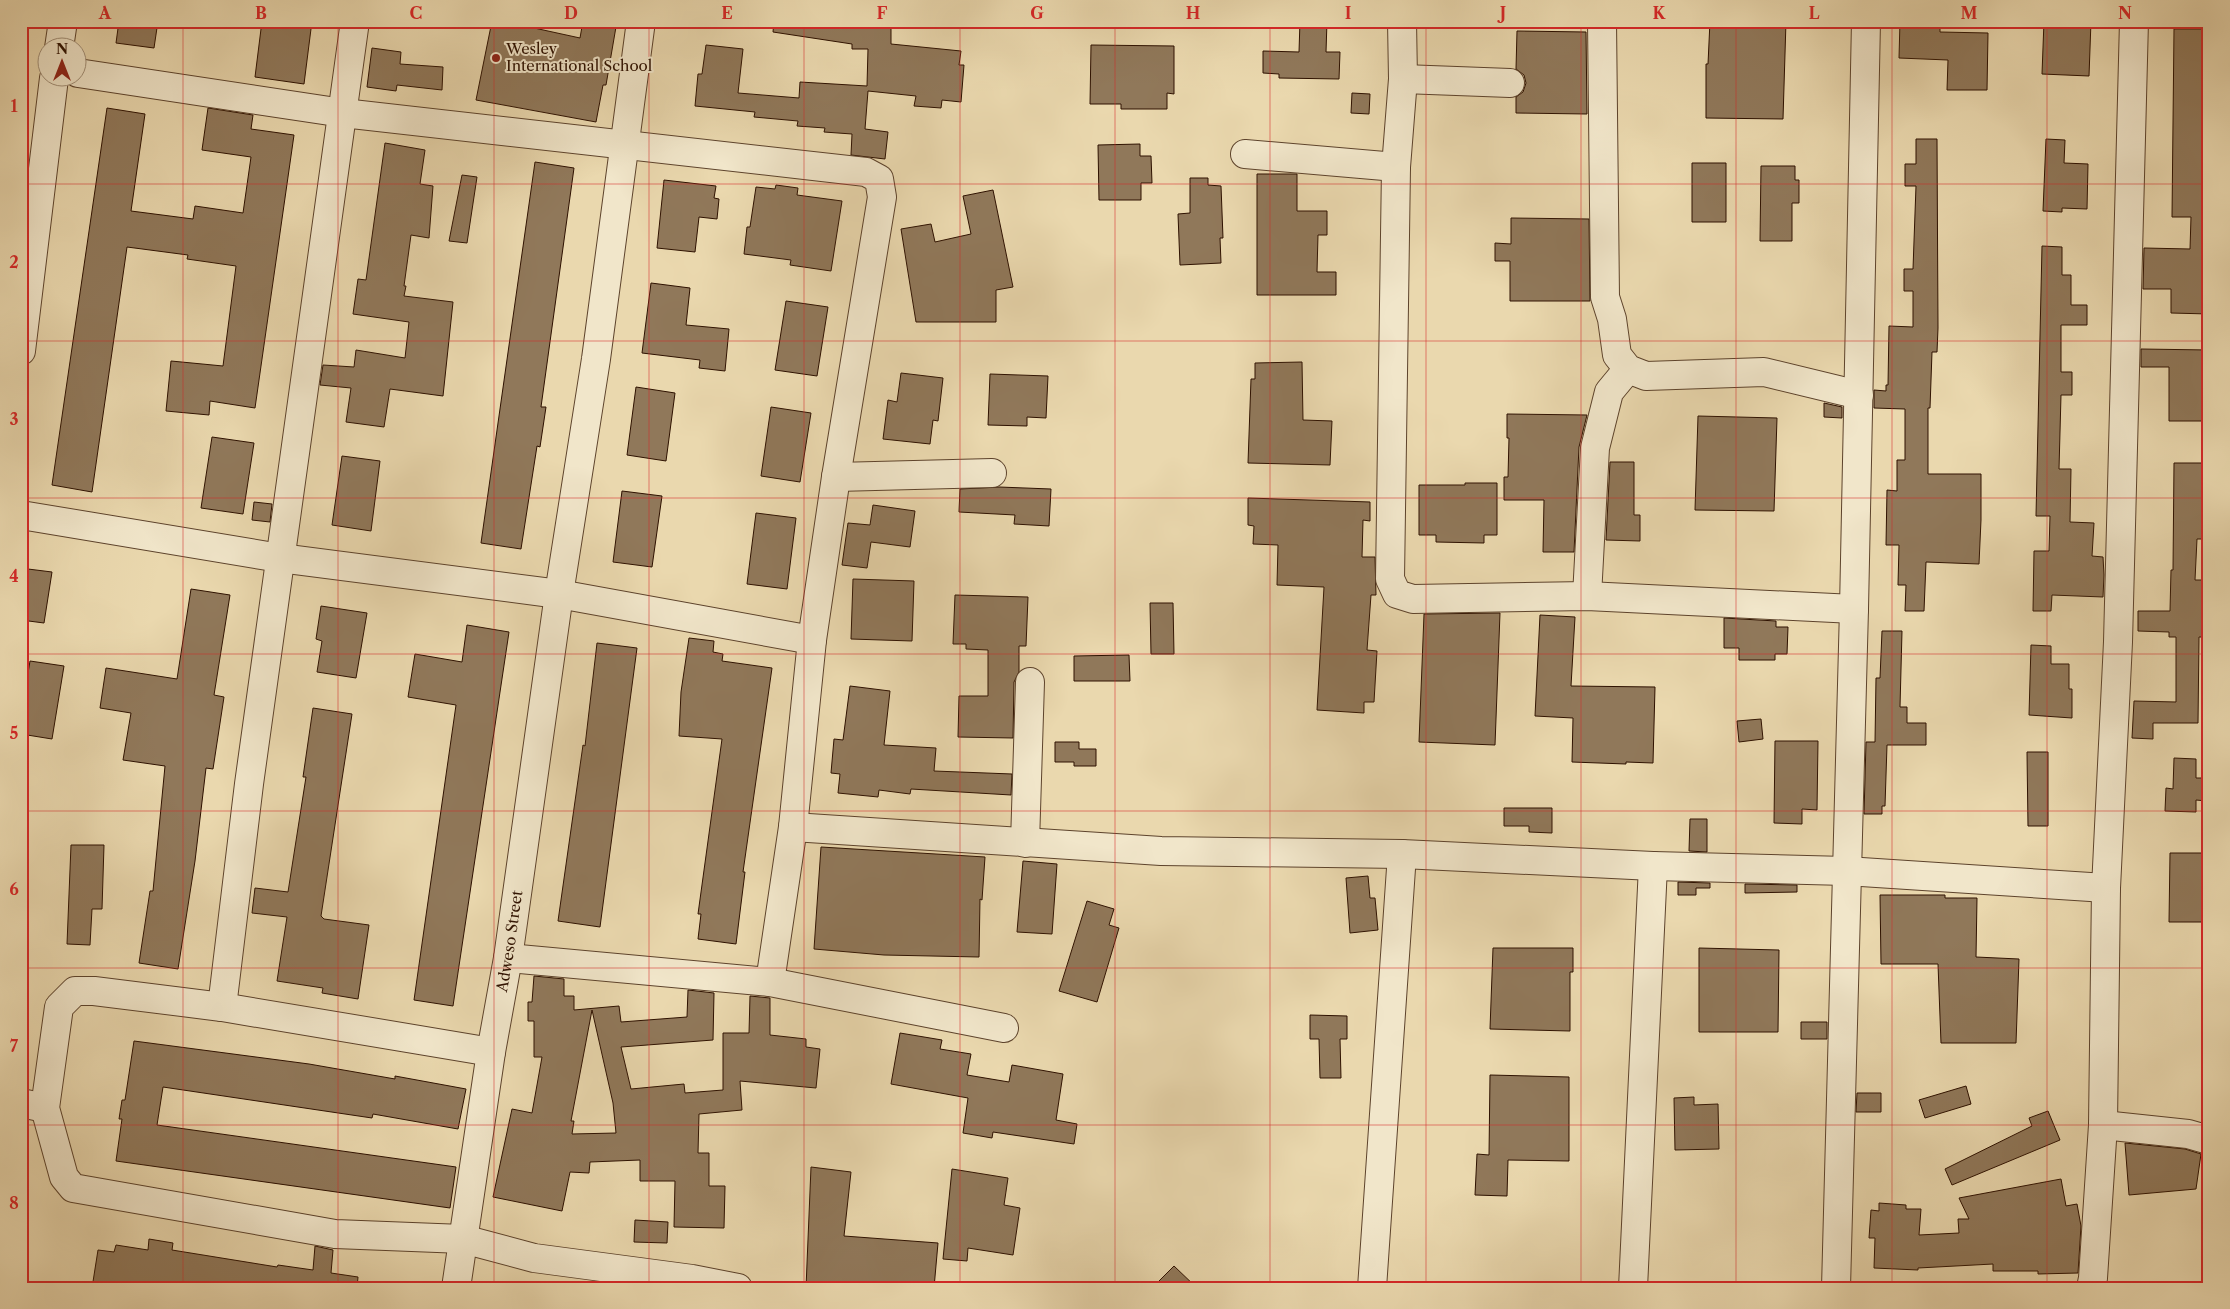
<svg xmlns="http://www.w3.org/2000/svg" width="2230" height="1309" viewBox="0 0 2230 1309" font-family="'Libre Caslon Text',serif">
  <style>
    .building { fill: #90785a; stroke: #2e1100; fill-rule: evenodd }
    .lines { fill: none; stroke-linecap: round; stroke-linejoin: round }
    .minor-casing { stroke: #5d432c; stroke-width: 30 }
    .minor { stroke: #f1e6ca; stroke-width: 28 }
    .grid { fill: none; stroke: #d62828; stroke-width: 1; stroke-opacity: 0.55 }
    .poi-dot { fill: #8f2418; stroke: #f1e6ca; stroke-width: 2 }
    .labels { text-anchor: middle; stroke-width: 4; stroke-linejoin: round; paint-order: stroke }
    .poi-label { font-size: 15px; fill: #2e1100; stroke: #f1e6ca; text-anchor: start }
    .street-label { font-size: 15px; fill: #2e1100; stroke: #f1e6ca }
    .neatline { fill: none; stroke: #d62828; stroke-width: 2 }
    .grid-label { font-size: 16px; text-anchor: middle; font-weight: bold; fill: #d62828 }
  </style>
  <rect width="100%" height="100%" fill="#ead8ae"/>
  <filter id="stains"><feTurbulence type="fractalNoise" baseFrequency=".004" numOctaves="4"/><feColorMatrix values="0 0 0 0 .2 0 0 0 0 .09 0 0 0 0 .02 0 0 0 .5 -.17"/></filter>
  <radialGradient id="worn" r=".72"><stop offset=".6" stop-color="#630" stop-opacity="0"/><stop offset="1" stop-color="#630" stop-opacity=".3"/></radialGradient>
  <!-- building -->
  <path class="building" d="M 119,21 L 158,21 L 154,48 L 116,43 Z
    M 262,21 L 312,21 L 304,84 L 255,77 Z
    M 492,21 L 502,21 L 580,38 L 583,21 L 617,21 L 606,85 L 603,85 L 596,122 L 476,100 Z
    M 774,21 L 891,21 L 891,44 L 961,51 L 959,65 L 964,65 L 961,102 L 942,100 L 941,108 L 914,106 L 916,96 L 868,91 L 865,129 L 888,132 L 885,159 L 851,155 L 852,134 L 824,132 L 825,128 L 797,126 L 798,121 L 754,117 L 755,112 L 695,106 L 698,74 L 702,74 L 706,45 L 743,49 L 738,93 L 799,98 L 800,82 L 867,86 L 868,49 L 852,49 L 852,44 L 773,32 Z
    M 1300,21 L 1327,21 L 1326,52 L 1340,52 L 1339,79 L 1279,78 L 1279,74 L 1263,73 L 1263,51 L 1299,52 Z
    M 1710,21 L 1786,21 L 1783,119 L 1706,118 L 1706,64 L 1708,64 Z
    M 1900,21 L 1940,21 L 1940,32 L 1988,33 L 1987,90 L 1947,90 L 1948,60 L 1899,58 Z
    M 2044,21 L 2091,21 L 2089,76 L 2042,74 Z
    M 2174,29 L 2209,29 L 2209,314 L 2171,313 L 2171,289 L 2143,289 L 2144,248 L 2190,249 L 2191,217 L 2172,217 Z
    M 1517,31 L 1586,32 L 1587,114 L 1516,113 L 1516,97 L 1523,92 L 1526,83 L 1524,75 L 1516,69 Z
    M 1091,45 L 1174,46 L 1174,94 L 1167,93 L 1167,109 L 1121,109 L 1121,104 L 1090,104 Z
    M 372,48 L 401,52 L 400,64 L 443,67 L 442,90 L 397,85 L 396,91 L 367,87 Z
    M 1352,93 L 1370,94 L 1369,114 L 1351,113 Z
    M 107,108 L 145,114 L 131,211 L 193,219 L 195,206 L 243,213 L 251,157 L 202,150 L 208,108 L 253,115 L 251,129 L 294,135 L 255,408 L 210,401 L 209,415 L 166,411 L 171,361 L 223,366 L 236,266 L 187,259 L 188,255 L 127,247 L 92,492 L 52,485 Z
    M 1916,139 L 1937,139 L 1938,328 L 1937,352 L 1932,352 L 1930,408 L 1928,408 L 1928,474 L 1981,474 L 1981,520 L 1979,564 L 1926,562 L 1924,611 L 1905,611 L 1906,585 L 1898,585 L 1899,545 L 1886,545 L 1887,490 L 1897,491 L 1897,460 L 1905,460 L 1905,409 L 1874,408 L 1874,390 L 1886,391 L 1886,385 L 1888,385 L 1889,326 L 1913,327 L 1913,291 L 1904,291 L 1904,269 L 1913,269 L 1916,186 L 1905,186 L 1905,164 L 1916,164 Z
    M 2046,139 L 2065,140 L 2064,163 L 2088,164 L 2087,209 L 2062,208 L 2062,212 L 2043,211 Z
    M 385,143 L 425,150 L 420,184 L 433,186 L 429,238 L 411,235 L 404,286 L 406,286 L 404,296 L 453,302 L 443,396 L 390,389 L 384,427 L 346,422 L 351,388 L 320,385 L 323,365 L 354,367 L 356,350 L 405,358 L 409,322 L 353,314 L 358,279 L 366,280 Z
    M 1140,144 L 1140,156 L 1151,156 L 1152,183 L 1141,183 L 1141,200 L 1099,200 L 1098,145 Z
    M 535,162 L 574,168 L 541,407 L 546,407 L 540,447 L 537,446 L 521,549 L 481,543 Z
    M 1692,163 L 1726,163 L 1726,222 L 1692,222 Z
    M 1761,166 L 1795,166 L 1795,180 L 1799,180 L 1799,203 L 1792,203 L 1792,241 L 1760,241 Z
    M 1257,174 L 1297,174 L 1297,211 L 1327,211 L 1327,235 L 1318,235 L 1317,272 L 1336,272 L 1336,295 L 1257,295 Z
    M 462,175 L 477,177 L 467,243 L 449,241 Z
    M 1190,178 L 1208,178 L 1208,185 L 1221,186 L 1223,238 L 1220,238 L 1221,263 L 1180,265 L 1178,214 L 1190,213 Z
    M 664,180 L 716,186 L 714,198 L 719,199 L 717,219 L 699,217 L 695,252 L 657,248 Z
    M 776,185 L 798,188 L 797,195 L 842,201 L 831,271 L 790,265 L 791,260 L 744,254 L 747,227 L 750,227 L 756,187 L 775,189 Z
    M 993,190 L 1013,287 L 996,290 L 996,322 L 916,322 L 901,229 L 931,224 L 935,242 L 971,234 L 963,196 Z
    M 1511,218 L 1589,219 L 1590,301 L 1510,301 L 1510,261 L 1495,261 L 1495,243 L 1511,244 Z
    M 2042,246 L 2062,247 L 2062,275 L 2071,275 L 2071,305 L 2087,305 L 2087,325 L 2061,325 L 2061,372 L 2072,372 L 2072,395 L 2061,395 L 2059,469 L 2071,469 L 2070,522 L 2094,523 L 2092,556 L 2103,557 L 2104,575 L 2103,597 L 2052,595 L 2051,611 L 2033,611 L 2034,551 L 2049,551 L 2050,516 L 2036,516 Z
    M 651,283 L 690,288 L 686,325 L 729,329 L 725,371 L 699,368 L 700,360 L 642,353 Z
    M 786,301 L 828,307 L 817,376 L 775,370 Z
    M 2141,349 L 2209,350 L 2209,421 L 2169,421 L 2169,367 L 2141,367 Z
    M 1302,362 L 1303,420 L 1332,421 L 1330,465 L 1248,463 L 1251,379 L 1255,379 L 1255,363 Z
    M 901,373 L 943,378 L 938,421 L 933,420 L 930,444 L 883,439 L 888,400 L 897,402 Z
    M 990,374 L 1048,376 L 1046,418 L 1027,417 L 1027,426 L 988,425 Z
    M 636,387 L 675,393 L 666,461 L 627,455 Z
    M 1824,403 L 1842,407 L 1842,418 L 1824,417 Z
    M 771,407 L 811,413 L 800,482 L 761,476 Z
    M 1507,414 L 1587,415 L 1579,447 L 1574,552 L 1543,552 L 1544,500 L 1504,500 L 1504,477 L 1508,477 L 1509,438 L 1507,438 Z
    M 1698,416 L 1777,418 L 1774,511 L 1695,510 Z
    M 212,437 L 254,443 L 243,514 L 201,508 Z
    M 342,456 L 380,461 L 371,531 L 332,525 Z
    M 1610,462 L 1634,462 L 1634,515 L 1640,515 L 1640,541 L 1606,540 Z
    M 2174,463 L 2209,463 L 2209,539 L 2197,539 L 2195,580 L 2209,580 L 2208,637 L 2199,637 L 2198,723 L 2153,723 L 2153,739 L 2132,738 L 2134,701 L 2176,702 L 2176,637 L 2169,637 L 2169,632 L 2138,631 L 2138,611 L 2170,611 L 2171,570 L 2173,570 Z
    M 1465,483 L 1497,483 L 1497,535 L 1484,535 L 1484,543 L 1436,542 L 1436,535 L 1419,535 L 1419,485 L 1465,485 Z
    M 999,487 L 1051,489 L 1049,526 L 1014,524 L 1015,515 L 959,512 L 960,489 Z
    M 622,491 L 662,496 L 652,567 L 613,562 Z
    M 1248,498 L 1370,502 L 1370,521 L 1363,520 L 1362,557 L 1375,557 L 1376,595 L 1371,595 L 1367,650 L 1377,651 L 1374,702 L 1364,702 L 1364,713 L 1317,710 L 1324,587 L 1277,585 L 1278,545 L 1253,544 L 1254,526 L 1248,525 Z
    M 254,502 L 272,504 L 270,522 L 252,520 Z
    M 873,505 L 915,511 L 910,547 L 871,542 L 867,568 L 842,565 L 848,523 L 870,525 Z
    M 756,513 L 796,518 L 787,589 L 747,584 Z
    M 28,569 L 52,572 L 44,623 L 21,620 Z
    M 853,579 L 914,581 L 912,641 L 851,639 Z
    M 191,589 L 230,595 L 214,695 L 224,697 L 213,769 L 206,768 L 195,861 L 178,969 L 139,963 L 150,891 L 153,891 L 165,766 L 123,760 L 131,713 L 100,708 L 106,668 L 177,679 Z
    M 955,595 L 1028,597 L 1026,646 L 1019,646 L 1019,672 L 1014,682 L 1013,738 L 958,737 L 959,696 L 988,696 L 988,650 L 966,649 L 966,644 L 953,644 Z
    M 1150,603 L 1173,603 L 1174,654 L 1151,654 Z
    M 321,606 L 367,613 L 356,678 L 317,672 L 322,641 L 316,639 Z
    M 1500,613 L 1495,745 L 1419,742 L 1424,614 Z
    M 1540,615 L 1575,617 L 1571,686 L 1655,687 L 1653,763 L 1626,762 L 1626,764 L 1572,762 L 1573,718 L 1535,716 Z
    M 1724,618 L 1776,621 L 1776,627 L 1788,627 L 1787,654 L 1775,654 L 1775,660 L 1739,660 L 1739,648 L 1724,648 Z
    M 467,625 L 509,632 L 453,1006 L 414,1000 L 456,705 L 408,697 L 415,654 L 462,662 Z
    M 1882,631 L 1902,631 L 1900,707 L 1907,707 L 1907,723 L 1926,723 L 1926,745 L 1887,745 L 1885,806 L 1882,806 L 1882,814 L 1864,814 L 1866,742 L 1875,742 L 1876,678 L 1880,678 Z
    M 689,638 L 714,641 L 713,652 L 723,654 L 722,661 L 772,668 L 743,872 L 745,872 L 736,944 L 698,939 L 701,914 L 698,914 L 722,739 L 679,736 L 681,692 Z
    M 597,643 L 637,648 L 600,927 L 558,921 L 583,745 L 585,746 Z
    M 2031,645 L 2051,646 L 2051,664 L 2069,664 L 2069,689 L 2072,689 L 2072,718 L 2029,715 Z
    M 1129,655 L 1130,681 L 1074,681 L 1074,656 Z
    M 30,661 L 64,666 L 52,739 L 21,734 L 21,715 Z
    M 850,686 L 890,691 L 884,745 L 936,748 L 934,771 L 1012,774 L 1011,795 L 911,789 L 910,794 L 879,790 L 878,797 L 838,793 L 840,774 L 831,773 L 834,739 L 843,740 Z
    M 313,708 L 352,714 L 321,916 L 324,919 L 369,925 L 358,999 L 322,993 L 323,988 L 277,981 L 287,917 L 252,913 L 255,888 L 288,892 L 306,777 L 303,777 Z
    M 1761,719 L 1763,739 L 1739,742 L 1737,721 Z
    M 1775,741 L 1818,741 L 1817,810 L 1802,809 L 1802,824 L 1774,823 Z
    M 1055,742 L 1079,742 L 1079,749 L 1096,749 L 1096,766 L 1074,766 L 1074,762 L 1055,762 Z
    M 2027,752 L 2048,752 L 2048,826 L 2028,826 Z
    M 2174,758 L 2196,759 L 2196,778 L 2208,778 L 2207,801 L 2196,800 L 2196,812 L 2165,811 L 2166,788 L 2173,789 Z
    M 1504,808 L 1552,808 L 1552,833 L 1529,832 L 1529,826 L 1504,826 Z
    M 1690,819 L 1707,819 L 1707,852 L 1689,851 Z
    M 71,845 L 104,845 L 102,909 L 92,909 L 90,945 L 67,944 Z
    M 821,847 L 985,857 L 982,900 L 980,899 L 979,957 L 884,955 L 814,949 Z
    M 2170,853 L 2206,853 L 2205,922 L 2169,922 Z
    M 1023,861 L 1057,864 L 1052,934 L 1017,932 Z
    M 1368,876 L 1370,898 L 1375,898 L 1378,930 L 1350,933 L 1346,878 Z
    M 1678,882 L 1710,883 L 1710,888 L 1696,888 L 1696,895 L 1678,895 Z
    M 1745,884 L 1797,885 L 1797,892 L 1745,893 Z
    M 1880,895 L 1945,895 L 1945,898 L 1977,898 L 1976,957 L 2019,959 L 2016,1043 L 1941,1043 L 1938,964 L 1881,964 Z
    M 1087,901 L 1114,909 L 1109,925 L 1119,928 L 1097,1002 L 1059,991 Z
    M 1493,948 L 1573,948 L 1573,972 L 1570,972 L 1570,1031 L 1490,1029 Z
    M 1699,948 L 1779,950 L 1778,1032 L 1699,1032 Z
    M 534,976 L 564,979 L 564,996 L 574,996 L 574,1010 L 619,1006 L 621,1022 L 687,1017 L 688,990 L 714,993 L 713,1040 L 621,1047 L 631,1089 L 684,1084 L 685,1093 L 723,1090 L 723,1033 L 749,1033 L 750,996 L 770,998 L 770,1035 L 806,1039 L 806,1047 L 820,1049 L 816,1088 L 740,1081 L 742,1110 L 699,1114 L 698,1153 L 709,1153 L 709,1186 L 725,1186 L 724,1228 L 674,1227 L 675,1181 L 640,1181 L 640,1160 L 590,1162 L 589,1173 L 570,1172 L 562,1211 L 493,1197 L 512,1109 L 532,1113 L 542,1057 L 534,1057 L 534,1021 L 528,1021 L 528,1002 L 532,1002 ZM 592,1010 L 613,1103 L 616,1133 L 572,1134 L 574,1121 L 571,1121 Z
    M 1310,1015 L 1347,1016 L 1347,1039 L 1340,1039 L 1341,1078 L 1320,1078 L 1319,1039 L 1310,1039 Z
    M 1801,1022 L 1827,1022 L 1827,1039 L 1801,1039 Z
    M 900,1033 L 942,1040 L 940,1049 L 971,1054 L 967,1075 L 1009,1082 L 1012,1065 L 1063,1074 L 1056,1120 L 1077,1124 L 1074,1144 L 993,1132 L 992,1138 L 963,1133 L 968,1098 L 891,1084 Z
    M 134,1041 L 309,1064 L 395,1079 L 395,1076 L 466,1089 L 458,1129 L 373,1114 L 372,1118 L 163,1087 L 157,1125 L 456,1167 L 450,1208 L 116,1161 L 122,1119 L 119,1119 L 122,1100 L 125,1100 Z
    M 1490,1075 L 1569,1077 L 1569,1161 L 1508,1160 L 1507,1196 L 1475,1195 L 1477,1154 L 1489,1155 Z
    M 1966,1086 L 1971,1104 L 1925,1118 L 1919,1100 Z
    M 1857,1093 L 1881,1093 L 1881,1112 L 1856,1112 Z
    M 1694,1097 L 1694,1105 L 1718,1104 L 1719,1149 L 1675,1150 L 1674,1098 Z
    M 2048,1111 L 2060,1140 L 1952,1185 L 1945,1169 L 2032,1126 L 2029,1118 Z
    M 2125,1143 L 2185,1149 L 2201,1154 L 2196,1189 L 2129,1195 Z
    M 811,1167 L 851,1172 L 844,1236 L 938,1243 L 934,1288 L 838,1286 L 838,1288 L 806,1288 Z
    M 952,1169 L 1008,1178 L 1004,1205 L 1020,1208 L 1013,1255 L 968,1248 L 967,1261 L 943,1259 Z
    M 2061,1179 L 2066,1206 L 2077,1204 L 2081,1226 L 2078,1273 L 2038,1274 L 2038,1271 L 1993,1271 L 1993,1264 L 1918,1268 L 1918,1270 L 1874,1268 L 1875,1238 L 1869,1238 L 1871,1210 L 1879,1211 L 1879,1203 L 1906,1205 L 1906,1209 L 1921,1209 L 1919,1235 L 1959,1233 L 1958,1219 L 1969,1219 L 1959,1198 Z
    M 635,1220 L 668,1222 L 667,1243 L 634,1242 Z
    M 149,1239 L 173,1243 L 172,1250 L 277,1267 L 278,1265 L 313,1270 L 315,1246 L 333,1250 L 331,1273 L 358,1277 L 357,1288 L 92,1288 L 98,1250 L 114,1252 L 116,1245 L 148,1250 Z
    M 1174,1266 L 1197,1288 L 1152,1288 Z"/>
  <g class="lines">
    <defs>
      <g id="minor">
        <path d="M 1402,21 L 1403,79 L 1396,167 L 1390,579 L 1397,594 L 1413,599 L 1587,596 L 1854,609"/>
        <path d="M 1602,21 L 1605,297 L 1612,319 L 1617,355 L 1628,369 L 1646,376 L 1764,372 L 1859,395"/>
        <path d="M 59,48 L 63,21"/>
        <path d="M 78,73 L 343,113 L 866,172 L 879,179 L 882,197 L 836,477 L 812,640 L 793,827 L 770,982 L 508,958"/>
        <path d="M 1403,79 L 1510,83"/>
        <path d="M 1245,154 L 1396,167"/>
        <path d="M 21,351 L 54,78"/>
        <path d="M 836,477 L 992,473"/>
        <path d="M 21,515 L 280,558 L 559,594 L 812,640"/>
        <path d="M 1587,596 L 1595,448 L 1609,392 L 1628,369"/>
        <path d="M 793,827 L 1161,851 L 1402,854 L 1653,866 L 1846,871 L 2106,888"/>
        <path d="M 1025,843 L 1030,682"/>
        <path d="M 770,982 L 1004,1028"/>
        <path d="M 222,1007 L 249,784 L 355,21"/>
        <path d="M 491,1052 L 222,1007 L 94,991 L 75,991 L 59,1007 L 45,1108 L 64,1177 L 73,1188 L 335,1234 L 463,1239 L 534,1258 L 692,1279 L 738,1288"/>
        <path d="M 21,1103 L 45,1108"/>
        <path d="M 2103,1125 L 2188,1134 L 2209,1140"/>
        <path id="s1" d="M 456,1288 L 491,1052 L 508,958 L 559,594 L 596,359 L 641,21"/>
        <path d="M 1372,1288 L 1402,854"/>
        <path d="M 1633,1288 L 1653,866"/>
        <path d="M 1836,1288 L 1854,609 L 1866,21"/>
        <path d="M 2091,1288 L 2093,1278 L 2103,1125 L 2106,888 L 2118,642 L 2134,21"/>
      </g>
    </defs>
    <!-- minor casing -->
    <use href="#minor" class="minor-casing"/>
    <!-- minor -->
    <use href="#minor" class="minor"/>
  </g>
  <!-- grid -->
  <path class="grid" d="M 183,21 L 183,1288M 338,21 L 338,1288M 494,21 L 494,1288M 649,21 L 649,1288M 804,21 L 804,1288M 960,21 L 960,1288M 1115,21 L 1115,1288M 1270,21 L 1270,1288M 1426,21 L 1426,1288M 1581,21 L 1581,1288M 1736,21 L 1736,1288M 1892,21 L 1892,1288M 2047,21 L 2047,1288M 21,184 L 2209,184M 21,341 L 2209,341M 21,498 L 2209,498M 21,654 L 2209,654M 21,811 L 2209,811M 21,968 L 2209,968M 21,1125 L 2209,1125"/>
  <!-- markers -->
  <circle class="poi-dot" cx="496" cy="58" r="5"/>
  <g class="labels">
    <!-- poi labels -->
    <g class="poi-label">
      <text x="506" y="54">Wesley<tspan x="506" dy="17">International School</tspan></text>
    </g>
    <!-- street labels -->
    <g class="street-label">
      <text dy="5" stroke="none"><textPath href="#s1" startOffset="351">Adweso Street</textPath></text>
    </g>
  </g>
  <!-- margin -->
  <rect width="2230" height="1309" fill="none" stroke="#ead8ae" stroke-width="55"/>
  <!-- north arrow -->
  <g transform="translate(62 62)"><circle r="24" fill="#f1e6ca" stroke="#a39179"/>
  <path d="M0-4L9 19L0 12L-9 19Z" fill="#8f2418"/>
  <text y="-8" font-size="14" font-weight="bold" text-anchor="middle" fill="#2e1100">N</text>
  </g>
  <rect x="28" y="28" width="2174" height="1254" class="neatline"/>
  <g class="grid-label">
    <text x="105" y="19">A</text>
    <text x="261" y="19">B</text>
    <text x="416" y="19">C</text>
    <text x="571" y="19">D</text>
    <text x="727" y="19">E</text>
    <text x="882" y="19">F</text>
    <text x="1037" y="19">G</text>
    <text x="1193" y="19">H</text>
    <text x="1348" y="19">I</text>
    <text x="1503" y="19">J</text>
    <text x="1659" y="19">K</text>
    <text x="1814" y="19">L</text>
    <text x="1969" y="19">M</text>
    <text x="2125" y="19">N</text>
    <text x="14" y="112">1</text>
    <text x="14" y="268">2</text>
    <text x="14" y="425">3</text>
    <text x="14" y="582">4</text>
    <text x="14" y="739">5</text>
    <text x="14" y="895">6</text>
    <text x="14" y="1052">7</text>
    <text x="14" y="1209">8</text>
  </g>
  <rect width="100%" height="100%" filter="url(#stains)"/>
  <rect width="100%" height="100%" fill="url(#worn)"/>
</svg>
